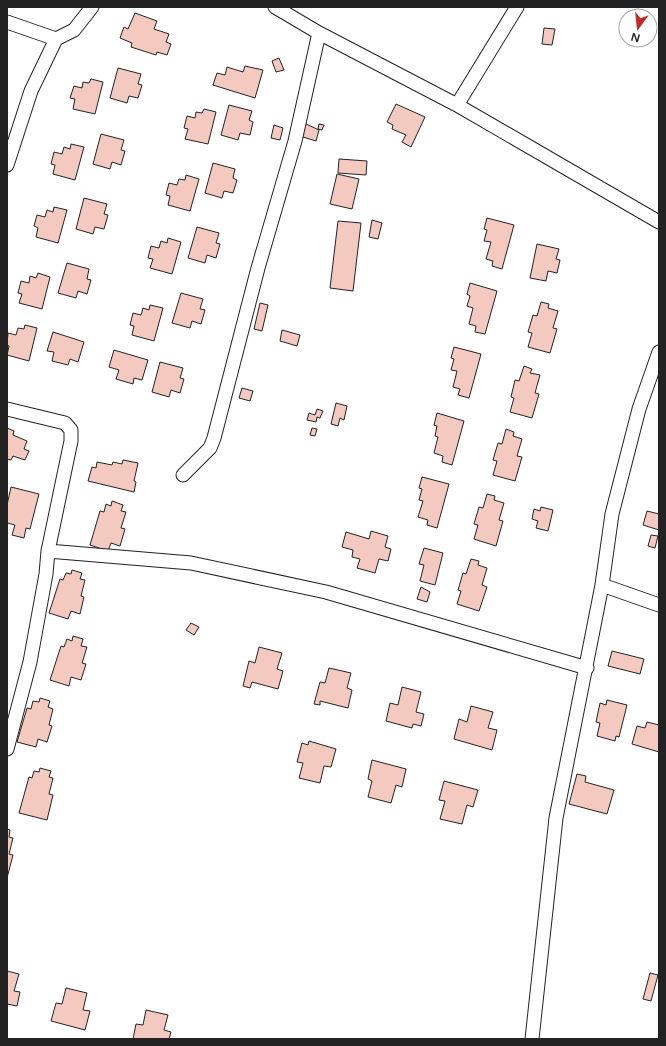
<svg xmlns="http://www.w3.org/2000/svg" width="666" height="1046" viewBox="0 0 666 1046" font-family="'Varela Round',sans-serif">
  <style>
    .building { fill: #f3c9c0; stroke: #222 }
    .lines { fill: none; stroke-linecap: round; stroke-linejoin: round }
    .minor-casing { stroke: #222; stroke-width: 15 }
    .minor { stroke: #fff; stroke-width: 13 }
  </style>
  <rect width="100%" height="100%" fill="#fff"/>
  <!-- building -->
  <path class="building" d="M 135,13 L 157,21 L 154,29 L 169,34 L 166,42 L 171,44 L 167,55 L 157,52 L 156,55 L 131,47 L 132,43 L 120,38 L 124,27 L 128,29 Z
    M 544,28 L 555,29 L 552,45 L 542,44 Z
    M 279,58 L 284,70 L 276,72 L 272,61 Z
    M 245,66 L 263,70 L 255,98 L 213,85 L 217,73 L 225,75 L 227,67 L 243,72 Z
    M 118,68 L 141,74 L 138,84 L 142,85 L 138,98 L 129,96 L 127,103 L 110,98 Z
    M 91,79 L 103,82 L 95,114 L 73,109 L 75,99 L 70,98 L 74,86 L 82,88 L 83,82 L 89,83 Z
    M 396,104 L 425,117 L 411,147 L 402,142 L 406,135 L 392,129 L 393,125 L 387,122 Z
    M 229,105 L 252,111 L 249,120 L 253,122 L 250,135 L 240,133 L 238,140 L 221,135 Z
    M 204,109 L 216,112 L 208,144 L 185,139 L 188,129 L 184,128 L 187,116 L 195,118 L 196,112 L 202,113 Z
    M 304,123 L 319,130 L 316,141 L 300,136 Z
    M 319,124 L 324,125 L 322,130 L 318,129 Z
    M 274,125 L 283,128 L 280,140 L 271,138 Z
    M 101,134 L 124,140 L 121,150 L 125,151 L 121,165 L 112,162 L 110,169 L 93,164 Z
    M 71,144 L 84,147 L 75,180 L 53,174 L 55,165 L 51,164 L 54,152 L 62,154 L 64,147 L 70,149 Z
    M 339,159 L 367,161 L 366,175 L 338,173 Z
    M 213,163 L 235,169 L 233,178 L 237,180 L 233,193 L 224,191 L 222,198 L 205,193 Z
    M 337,174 L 359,179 L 352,209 L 330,204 Z
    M 186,175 L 199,179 L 190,211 L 168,205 L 170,196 L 166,195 L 169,183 L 177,185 L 179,179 L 185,180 Z
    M 84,198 L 107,204 L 104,214 L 108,215 L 104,229 L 95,227 L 93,234 L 76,229 Z
    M 54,207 L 67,210 L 58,243 L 36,237 L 38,228 L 34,226 L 37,215 L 45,217 L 47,210 L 53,212 Z
    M 487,218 L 514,225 L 502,269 L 492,266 L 493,261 L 486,259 L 491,242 L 484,241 L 487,230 L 484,229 Z
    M 372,220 L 382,223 L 378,239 L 369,237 Z
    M 338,221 L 361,223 L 353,291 L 330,288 Z
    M 197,227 L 219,233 L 216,243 L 220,244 L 216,258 L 207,255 L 205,263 L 188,258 Z
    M 168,238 L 181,242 L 172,274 L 150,268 L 153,259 L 148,258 L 151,246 L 159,248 L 161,241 L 167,243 Z
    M 537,244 L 559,249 L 556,259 L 560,260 L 557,273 L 548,271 L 546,281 L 530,278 Z
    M 67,263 L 89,269 L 87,279 L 91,280 L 87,294 L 78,291 L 76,298 L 58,293 Z
    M 38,273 L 50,277 L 42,309 L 19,303 L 22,294 L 18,293 L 21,281 L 29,283 L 30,276 L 36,278 Z
    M 470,283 L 497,291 L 485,334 L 475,332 L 476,326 L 469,324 L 473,308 L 467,306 L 470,296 L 467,294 Z
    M 181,293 L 203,299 L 200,309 L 205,310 L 201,324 L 192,321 L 190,328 L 172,323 Z
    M 541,302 L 549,304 L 548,308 L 558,311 L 553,328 L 557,329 L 550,353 L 528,347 L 532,333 L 528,332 L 533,315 L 537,316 Z
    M 260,303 L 268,305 L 262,331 L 254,329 Z
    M 150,305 L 163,308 L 154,341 L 132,335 L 134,326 L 130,325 L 133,313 L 141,315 L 143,308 L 149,310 Z
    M 25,325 L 37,328 L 29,361 L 7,355 L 9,346 L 7,345 L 8,333 L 16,335 L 18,328 L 24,329 Z
    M 282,330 L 300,335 L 297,346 L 280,341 Z
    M 53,332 L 84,342 L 78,362 L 70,359 L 68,365 L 52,361 L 54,352 L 47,351 Z
    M 454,347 L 481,354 L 469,398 L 458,395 L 460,389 L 453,387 L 457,371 L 451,370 L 454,359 L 451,358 Z
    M 114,350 L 148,360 L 142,380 L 134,378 L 133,384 L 116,379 L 119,370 L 109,367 Z
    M 160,362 L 183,368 L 180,378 L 184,379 L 180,393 L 171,390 L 169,397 L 152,392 Z
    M 524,366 L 532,369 L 530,373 L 540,375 L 535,393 L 539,394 L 532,418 L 510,412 L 514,398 L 511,397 L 515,380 L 519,381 Z
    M 242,388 L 253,391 L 250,401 L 239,398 Z
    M 336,403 L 347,406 L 344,420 L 340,418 L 338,426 L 331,424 Z
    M 317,409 L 323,411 L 320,418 L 317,417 L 316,422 L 307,420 L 309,413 L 315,415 Z
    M 437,413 L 464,421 L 452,465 L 442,462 L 443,456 L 434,453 L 438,437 L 435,436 L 437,426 L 434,425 Z
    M 7,428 L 14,431 L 13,435 L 27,441 L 24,449 L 29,451 L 25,460 L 13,456 L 11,460 L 7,459 Z
    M 312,428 L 317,429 L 315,436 L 310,435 Z
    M 506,429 L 514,432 L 513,436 L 522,439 L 517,456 L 522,457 L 515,481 L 493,475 L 497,461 L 493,460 L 498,443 L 502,444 Z
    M 123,460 L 138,463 L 134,481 L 136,482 L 134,492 L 88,481 L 92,467 L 96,468 L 97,462 L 112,465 L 113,462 L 122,464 Z
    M 422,477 L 449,484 L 437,528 L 427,525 L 428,520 L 418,517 L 423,501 L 419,500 L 422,489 L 419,488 Z
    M 11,487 L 39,494 L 30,529 L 26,528 L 24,538 L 12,535 L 15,525 L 7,523 L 7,505 Z
    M 487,494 L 495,496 L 494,500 L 504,503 L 499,520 L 503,521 L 496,546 L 474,539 L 478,525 L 474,524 L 479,507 L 483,508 Z
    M 112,501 L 123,505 L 121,511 L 126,512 L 121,528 L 125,529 L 120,546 L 111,543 L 108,551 L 90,545 L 100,511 L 104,512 L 106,504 L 111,506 Z
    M 541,507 L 553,510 L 548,531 L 536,528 L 538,521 L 532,519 L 534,509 L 540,511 Z
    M 647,511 L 659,514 L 659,530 L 643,525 Z
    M 371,531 L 388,536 L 385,547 L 391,549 L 388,561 L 379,559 L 375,573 L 357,568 L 360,559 L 352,557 L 353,550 L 342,547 L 346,532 L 369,539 Z
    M 651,535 L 658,536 L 655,548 L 648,546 Z
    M 424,548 L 443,553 L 435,585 L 420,581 L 424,565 L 419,564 Z
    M 471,559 L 479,561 L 478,565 L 487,568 L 482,585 L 487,587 L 479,611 L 457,604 L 461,591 L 458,590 L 463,573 L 466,574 Z
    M 72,570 L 82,573 L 80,579 L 85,580 L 81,596 L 84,597 L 80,614 L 71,611 L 68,619 L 49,613 L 60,579 L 63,580 L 66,573 L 71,574 Z
    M 421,587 L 430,592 L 427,602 L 417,599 Z
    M 191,623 L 199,627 L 194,635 L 186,630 Z
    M 73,636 L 83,639 L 81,646 L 87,647 L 82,663 L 86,664 L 81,680 L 71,677 L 69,686 L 50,680 L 61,646 L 64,647 L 67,639 L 72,641 Z
    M 259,647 L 282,653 L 277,669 L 283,671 L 278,689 L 252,682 L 250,688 L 243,686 L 249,661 L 255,663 Z
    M 612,651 L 644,659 L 640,674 L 608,666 Z
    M 329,668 L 351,673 L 347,688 L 352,690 L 348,708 L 320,701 L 320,705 L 314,704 L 320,682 L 325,683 Z
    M 402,687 L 421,692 L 416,712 L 424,714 L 421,726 L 413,724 L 412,728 L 386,721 L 390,703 L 398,705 Z
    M 40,698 L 50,701 L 48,707 L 53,709 L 49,725 L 52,726 L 47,742 L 38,739 L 36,747 L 17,742 L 27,708 L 31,709 L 33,701 L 39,702 Z
    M 607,700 L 627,705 L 619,737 L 616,736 L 615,741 L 597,736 L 600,723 L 596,722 L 600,703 L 606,705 Z
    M 471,706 L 493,712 L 488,728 L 497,730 L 492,750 L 454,739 L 459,719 L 467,722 Z
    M 647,722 L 659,725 L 659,752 L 632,744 L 637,726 L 645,728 Z
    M 309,741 L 336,749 L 331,767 L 324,766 L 320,783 L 299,778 L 303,763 L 297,762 L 302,743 L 308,745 Z
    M 372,760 L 406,769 L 402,787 L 396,785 L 391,803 L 368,797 L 372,781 L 368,779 Z
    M 40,768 L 51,771 L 49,777 L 53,778 L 49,794 L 53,795 L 47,820 L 19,813 L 29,777 L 32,778 L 34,771 L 39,772 Z
    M 577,774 L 586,776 L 585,782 L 614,790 L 607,814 L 569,804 Z
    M 444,781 L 478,790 L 473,807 L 467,805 L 462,824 L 440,819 L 445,801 L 439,800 Z
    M 7,829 L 10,830 L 9,837 L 13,838 L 9,854 L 13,855 L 7,878 Z
    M 7,971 L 19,974 L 14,991 L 20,992 L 17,1006 L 7,1004 Z
    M 650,973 L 658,975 L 651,1001 L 643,999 Z
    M 66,988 L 87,993 L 83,1010 L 90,1011 L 85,1030 L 51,1021 L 56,1003 L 62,1004 Z
    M 146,1010 L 168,1015 L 164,1030 L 171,1032 L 169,1039 L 133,1039 L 136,1024 L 143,1025 Z"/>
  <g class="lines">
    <defs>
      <path id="minor" d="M 275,7 L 319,33 L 457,105 L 659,222
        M 7,22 L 56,39
        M 457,105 L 517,7
        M 7,165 L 31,91 L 56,39 L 74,30 L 92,7
        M 7,409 L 65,423 L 71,430 L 71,441 L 48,551 L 46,574 L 30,662 L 7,749
        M 183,475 L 210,448 L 214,438 L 258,268 L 295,141 L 319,33
        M 48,551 L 191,563 L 326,592 L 587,668
        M 602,585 L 659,605
        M 532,1039 L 556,818 L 602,585 L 612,514 L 639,409 L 659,352"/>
    </defs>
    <!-- minor casing -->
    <use href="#minor" class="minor-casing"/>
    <!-- minor -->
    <use href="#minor" class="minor"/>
  </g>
  <!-- border -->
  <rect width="666" height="1046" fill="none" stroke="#222222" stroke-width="16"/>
  <!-- north arrow -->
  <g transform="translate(638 28) rotate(195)"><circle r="19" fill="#ffffff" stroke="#a7a7a7"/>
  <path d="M0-3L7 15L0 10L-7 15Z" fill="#c62828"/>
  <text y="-6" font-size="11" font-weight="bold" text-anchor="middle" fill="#222222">N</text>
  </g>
</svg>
